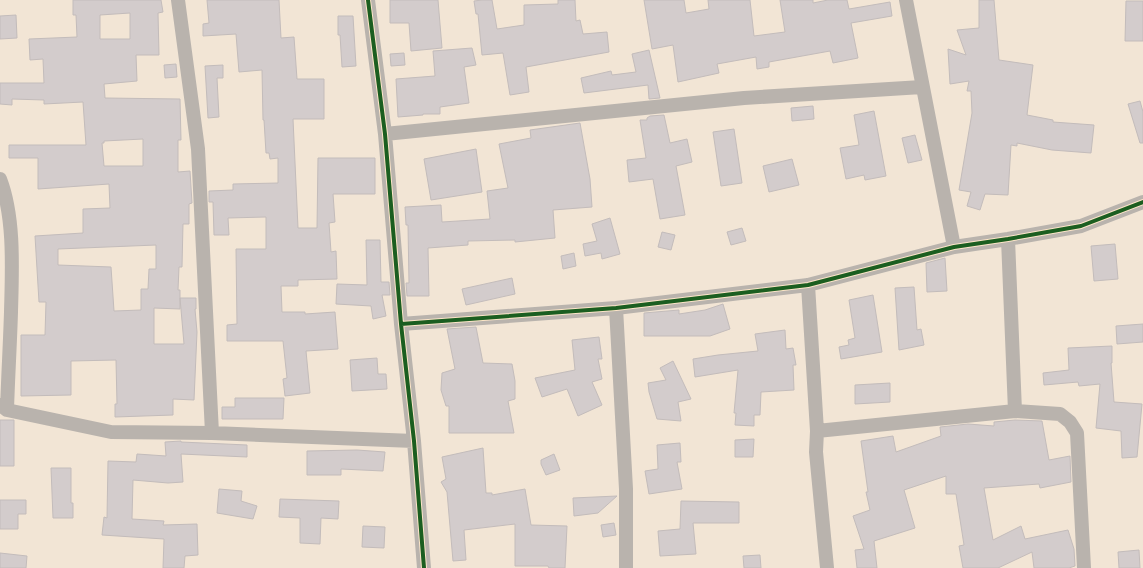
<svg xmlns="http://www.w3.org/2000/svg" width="1143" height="568" viewBox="0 0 1143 568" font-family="Manrope,sans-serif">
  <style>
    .building { fill: #d3cccc; stroke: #c3bcbb; fill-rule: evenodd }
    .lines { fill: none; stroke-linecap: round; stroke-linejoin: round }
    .street { stroke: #b9b3ad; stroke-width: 14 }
    .cycleway-casing { stroke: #fee6c9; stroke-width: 6 }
    .cycleway { stroke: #1b5e20; stroke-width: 4 }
  </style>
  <rect width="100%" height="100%" fill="#f2e5d5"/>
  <!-- building -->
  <path class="building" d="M 73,0 L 161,0 L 163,12 L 158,13 L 159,55 L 136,55 L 137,81 L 104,84 L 105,98 L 180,99 L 181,140 L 178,140 L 178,172 L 190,171 L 192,203 L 189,204 L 189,224 L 183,224 L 182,267 L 179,267 L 178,290 L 180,290 L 180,309 L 154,308 L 154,344 L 184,344 L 180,298 L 196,298 L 196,309 L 195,309 L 197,332 L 194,400 L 173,399 L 173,415 L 115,417 L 115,404 L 117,404 L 116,360 L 71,361 L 71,395 L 21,396 L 21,335 L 45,335 L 46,302 L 39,302 L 35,236 L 83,233 L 83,209 L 110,208 L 109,184 L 38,189 L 38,158 L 9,158 L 9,145 L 86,145 L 83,102 L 44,104 L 44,100 L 12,99 L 12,105 L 0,104 L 0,83 L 44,83 L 43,59 L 30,60 L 29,39 L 77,37 L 76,15 L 73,15 ZM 130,13 L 130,39 L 100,39 L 100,15 ZM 143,139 L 143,166 L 104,166 L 102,143 L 104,143 L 104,141 ZM 156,245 L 156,269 L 149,269 L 148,289 L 141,289 L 141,310 L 114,311 L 111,267 L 58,265 L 58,249 Z
    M 207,0 L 279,0 L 281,38 L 294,37 L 297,79 L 324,79 L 324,119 L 293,119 L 298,228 L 317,228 L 318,158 L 375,158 L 375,194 L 333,194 L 335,222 L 329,223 L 331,252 L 336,251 L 337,279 L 298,280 L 298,286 L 281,286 L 282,312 L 305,312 L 305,314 L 335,312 L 338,349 L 306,351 L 310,393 L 285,396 L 283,379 L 287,378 L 283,341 L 227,341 L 227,325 L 237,324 L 236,249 L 266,249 L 266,217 L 228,218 L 229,235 L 214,235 L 213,202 L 209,202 L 209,191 L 233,190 L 233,184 L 278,183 L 278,158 L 270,159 L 269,153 L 266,153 L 264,120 L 263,120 L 262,70 L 239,72 L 236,34 L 203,36 L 203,24 L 209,23 Z
    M 390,0 L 438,0 L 442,48 L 411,51 L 409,23 L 390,23 Z
    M 482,0 L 492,0 L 497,29 L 524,25 L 524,5 L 558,4 L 558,0 L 575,0 L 576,21 L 580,20 L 583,34 L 607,32 L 609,52 L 526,67 L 529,92 L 510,95 L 503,53 L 482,55 L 478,14 L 476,14 L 474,1 Z
    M 644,0 L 684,0 L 686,13 L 709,9 L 708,0 L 750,0 L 754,36 L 785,32 L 780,0 L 813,0 L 813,3 L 828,0 L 847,0 L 849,9 L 890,2 L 892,16 L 851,23 L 858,58 L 833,63 L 830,51 L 769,62 L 769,67 L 757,69 L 756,57 L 717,64 L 719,73 L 678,82 L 673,45 L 652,49 Z
    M 979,0 L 994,0 L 999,60 L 1033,65 L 1027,115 L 1053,120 L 1053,122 L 1094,125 L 1091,153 L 1052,150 L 1017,143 L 1017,146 L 1011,145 L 1008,195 L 985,194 L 980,210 L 967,206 L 971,192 L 959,190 L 972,113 L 971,91 L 967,91 L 969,81 L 950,84 L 948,49 L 966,55 L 957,30 L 979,28 Z
    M 1126,1 L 1143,1 L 1143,41 L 1125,41 Z
    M 16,15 L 17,38 L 0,39 L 0,16 Z
    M 338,16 L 353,16 L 356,66 L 342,67 L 340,35 L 338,35 Z
    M 472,48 L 476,65 L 464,67 L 469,103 L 440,107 L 440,114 L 423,114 L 423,115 L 398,117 L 396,79 L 435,76 L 433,51 Z
    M 649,50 L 660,98 L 649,99 L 648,85 L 584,93 L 581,78 L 611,71 L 612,75 L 636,72 L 632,54 Z
    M 404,53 L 405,65 L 391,66 L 390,54 Z
    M 176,64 L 177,77 L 165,78 L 164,65 Z
    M 223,65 L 223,78 L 217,78 L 219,117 L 208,118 L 205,66 Z
    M 1140,101 L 1143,112 L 1143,143 L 1140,143 L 1128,104 Z
    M 813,106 L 814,119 L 792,121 L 791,108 Z
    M 874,111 L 886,176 L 865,180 L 864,175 L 846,179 L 840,148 L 859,145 L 854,115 Z
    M 664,115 L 670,143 L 687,139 L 692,162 L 676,166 L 685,215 L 660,219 L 653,179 L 629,182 L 627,160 L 646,158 L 640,120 L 647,120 L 647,118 L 650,116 Z
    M 580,123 L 590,179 L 592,207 L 553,210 L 555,238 L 515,242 L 515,240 L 468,241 L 468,245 L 428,248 L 429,296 L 407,296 L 406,283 L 409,283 L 408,225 L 406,225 L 405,207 L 441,205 L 442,222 L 490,219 L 487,191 L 508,188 L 499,144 L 531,138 L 530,130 Z
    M 734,129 L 742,183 L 721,186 L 713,132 Z
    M 915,135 L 922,160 L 908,163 L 902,138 Z
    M 476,149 L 482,192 L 431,200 L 424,159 Z
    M 792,159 L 799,185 L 769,192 L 763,166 Z
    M 610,218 L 620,254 L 602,259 L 601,253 L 585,256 L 583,244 L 597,241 L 592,224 Z
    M 742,228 L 746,241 L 731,245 L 727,232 Z
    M 662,232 L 675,235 L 671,250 L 658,247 Z
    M 366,240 L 380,240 L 381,282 L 389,282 L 390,295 L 382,295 L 386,316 L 373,319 L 371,306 L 336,304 L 337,284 L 367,285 Z
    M 1115,244 L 1118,279 L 1094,281 L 1091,246 Z
    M 574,253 L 576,266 L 563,269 L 561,256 Z
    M 945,258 L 947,291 L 927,292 L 926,263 Z
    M 512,278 L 515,294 L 466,305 L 462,289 Z
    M 914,287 L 917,330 L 921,329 L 924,345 L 899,350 L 895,288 Z
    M 873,295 L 882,352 L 841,359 L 839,347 L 849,345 L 848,340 L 855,338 L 849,300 Z
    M 723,304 L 730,329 L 710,336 L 644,336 L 644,313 L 679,310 L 679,314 L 705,310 Z
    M 1143,324 L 1143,342 L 1117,344 L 1116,326 Z
    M 476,327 L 483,363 L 512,364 L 515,381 L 515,399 L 508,401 L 514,433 L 449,433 L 449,406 L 446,406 L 441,390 L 442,373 L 455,369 L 447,329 Z
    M 785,330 L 786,349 L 793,348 L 796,365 L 793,365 L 794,390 L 761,392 L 760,415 L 754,415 L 754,426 L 735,425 L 736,413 L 734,413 L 738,370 L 695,377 L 693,359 L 718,355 L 758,351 L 755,334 Z
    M 599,337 L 602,359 L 598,359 L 602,379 L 592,382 L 602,405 L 578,416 L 567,389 L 542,397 L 535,378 L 575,370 L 572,340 Z
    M 1112,346 L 1112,363 L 1111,363 L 1114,402 L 1142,404 L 1137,457 L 1122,458 L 1121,431 L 1096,428 L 1100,384 L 1079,386 L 1078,382 L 1044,385 L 1043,373 L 1069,370 L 1068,348 Z
    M 377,358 L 378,374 L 386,374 L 387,389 L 352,391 L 350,360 Z
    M 673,361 L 691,399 L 678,402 L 681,421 L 657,419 L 649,392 L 648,383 L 666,380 L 660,368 Z
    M 890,383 L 890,402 L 855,404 L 855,385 Z
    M 235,398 L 284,398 L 283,419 L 222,419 L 222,407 L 235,407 Z
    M 0,420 L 14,420 L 14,466 L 0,466 Z
    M 1015,420 L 1042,421 L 1049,460 L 1070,456 L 1071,482 L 1040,488 L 1039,484 L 984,488 L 993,540 L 1021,526 L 1025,539 L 1068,530 L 1074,549 L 1075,566 L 1069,568 L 1034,568 L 1032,552 L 998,568 L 963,568 L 959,546 L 964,545 L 956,494 L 946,494 L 946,476 L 904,490 L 915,528 L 874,541 L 877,568 L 857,568 L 855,550 L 864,549 L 853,516 L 870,510 L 866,492 L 868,492 L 861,441 L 893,436 L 896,452 L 941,436 L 940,427 L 968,424 L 994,426 L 994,422 Z
    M 754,439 L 753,457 L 735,457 L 735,440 Z
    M 181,441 L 181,442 L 247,445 L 247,457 L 181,454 L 183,482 L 168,483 L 133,480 L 132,519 L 164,521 L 163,525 L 197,524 L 198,555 L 185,556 L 184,568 L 163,568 L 164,539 L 102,535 L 104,517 L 107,518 L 108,461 L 136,462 L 137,454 L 166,456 L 165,442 Z
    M 680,443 L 681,462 L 677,462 L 682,489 L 649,494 L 645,471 L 658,469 L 657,445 Z
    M 483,448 L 486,493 L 492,493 L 492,495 L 525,489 L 531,525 L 567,526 L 565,568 L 549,568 L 548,566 L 515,566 L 515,524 L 464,530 L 466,560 L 453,561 L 447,492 L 441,482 L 446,479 L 442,457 Z
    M 357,450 L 385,452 L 383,471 L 341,469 L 341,475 L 307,475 L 307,451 Z
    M 554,454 L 560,470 L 546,475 L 541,464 L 541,460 Z
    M 51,468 L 71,468 L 71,503 L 73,503 L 73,518 L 53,518 Z
    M 219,489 L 242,491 L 241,501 L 257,506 L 253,519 L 217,513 Z
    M 617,496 L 598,513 L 574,516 L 573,498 Z
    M 280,499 L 339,501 L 338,519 L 321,518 L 320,544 L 300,543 L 300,518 L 279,517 Z
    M 0,500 L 26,500 L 26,514 L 18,514 L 18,529 L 0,529 Z
    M 681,501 L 739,502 L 739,523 L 693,523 L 696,554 L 660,556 L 658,531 L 680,529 Z
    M 614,523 L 616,535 L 603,537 L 601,525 Z
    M 363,526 L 385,527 L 384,548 L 362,547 Z
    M 1139,550 L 1140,568 L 1119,568 L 1118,552 Z
    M 0,553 L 27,556 L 26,568 L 0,568 Z
    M 760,555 L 761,568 L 744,568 L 743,556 Z"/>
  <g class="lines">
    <!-- street -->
    <path class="street" d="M 178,0 L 198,149 L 212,433
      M 368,0 L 385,134 L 401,324 L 414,441 L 424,568
      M 906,0 L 954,247
      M 385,134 L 744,98 L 922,87
      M 0,179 C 15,218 12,271 11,312 C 10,345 8,377 7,410
      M 1008,239 L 1015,411
      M 808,285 L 817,431 L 816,452 L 827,568
      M 616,308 L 626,489 L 626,568
      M 401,324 L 616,308 L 808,285 L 954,247 L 1008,239 L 1081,226 L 1143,202
      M 0,405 L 7,410 L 111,432 L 212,433 L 414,441
      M 817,431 L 1015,411 L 1060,414 L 1070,422 L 1077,433 L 1084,568"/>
    <defs>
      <path id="cycleway" d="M 368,0 L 385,134 L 401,324 L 414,441 L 424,568
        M 401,324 L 616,308 L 808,285 L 954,247 L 1008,239 L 1081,226 L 1143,202"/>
    </defs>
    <!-- cycleway casing -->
    <use href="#cycleway" class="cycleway-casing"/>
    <!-- cycleway -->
    <use href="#cycleway" class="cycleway"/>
  </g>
</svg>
